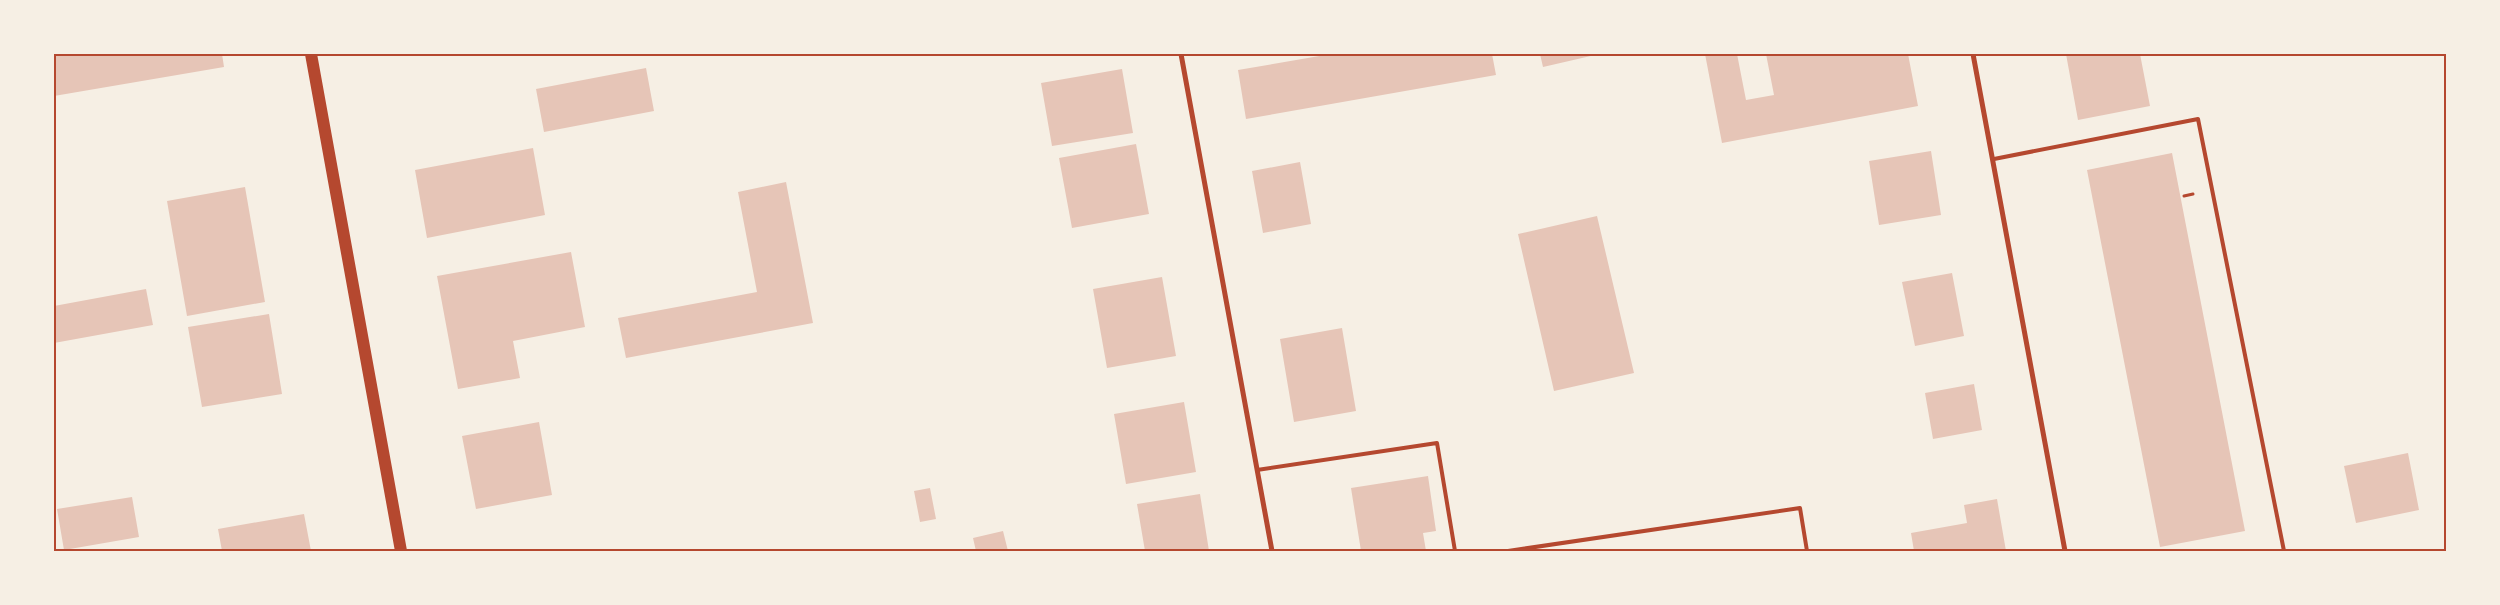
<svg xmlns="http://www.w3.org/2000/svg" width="2500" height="605" viewBox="0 0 2500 605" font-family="'Nunito Sans',sans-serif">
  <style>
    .building { fill: #e6c5b7 }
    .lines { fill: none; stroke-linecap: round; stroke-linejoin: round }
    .path { stroke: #b5482f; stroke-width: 3 }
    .service { stroke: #b5482f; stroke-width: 4 }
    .minor { stroke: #b5482f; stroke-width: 5 }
    .primary { stroke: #b5482f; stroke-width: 12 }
    .neatline { fill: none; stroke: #b5482f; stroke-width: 2 }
  </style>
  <rect width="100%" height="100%" fill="#f6efe4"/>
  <!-- building -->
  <path class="building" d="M 54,54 L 222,54 L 224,67 L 54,96 Z
    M 1331,54 L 1492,54 L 1496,75 L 1246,119 L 1238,70 Z
    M 1540,54 L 1595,54 L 1595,55 L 1543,67 Z
    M 1705,54 L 1737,54 L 1746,100 L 1774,95 L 1766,54 L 1908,54 L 1918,106 L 1722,143 Z
    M 2066,54 L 2140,54 L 2150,106 L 2078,120 Z
    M 646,68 L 654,111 L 544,132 L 536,89 Z
    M 1122,69 L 1133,133 L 1052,146 L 1041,83 Z
    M 1136,144 L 1149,214 L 1072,228 L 1059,158 Z
    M 533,148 L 545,215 L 427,238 L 415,170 Z
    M 1931,151 L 1941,215 L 1879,225 L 1869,161 Z
    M 2172,153 L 2245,531 L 2160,547 L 2087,170 Z
    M 1300,162 L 1311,224 L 1263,233 L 1252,171 Z
    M 786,182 L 813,323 L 626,358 L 618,318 L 757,292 L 738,192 Z
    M 245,187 L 265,302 L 187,316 L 167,201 Z
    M 1597,216 L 1634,373 L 1554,391 L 1518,234 Z
    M 571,252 L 585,327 L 513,341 L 520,378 L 458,389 L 437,276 Z
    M 1952,273 L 1964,336 L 1915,346 L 1902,282 Z
    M 1162,277 L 1176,356 L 1107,368 L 1093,289 Z
    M 146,289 L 153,325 L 54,343 L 54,306 Z
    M 269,314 L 282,394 L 202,407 L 188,327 Z
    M 1342,328 L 1356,411 L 1294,422 L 1280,339 Z
    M 1974,384 L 1982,430 L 1933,439 L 1925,393 Z
    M 1184,402 L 1196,472 L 1126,484 L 1114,414 Z
    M 539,422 L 552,495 L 476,509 L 462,436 Z
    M 2408,453 L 2419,510 L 2356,523 L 2344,466 Z
    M 1428,476 L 1436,531 L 1423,533 L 1426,551 L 1361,551 L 1351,488 Z
    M 930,488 L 936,519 L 920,522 L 914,491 Z
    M 1200,494 L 1209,551 L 1145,551 L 1137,504 Z
    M 132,497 L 139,537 L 64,550 L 57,509 Z
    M 1997,499 L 2006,551 L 1914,551 L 1911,533 L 1967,523 L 1964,505 Z
    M 304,514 L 311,551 L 222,551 L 218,529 Z
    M 1003,531 L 1008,551 L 976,551 L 973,538 Z"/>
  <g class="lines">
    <!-- path -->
    <path class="path" d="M 2184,196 L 2193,194"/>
    <!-- service -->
    <path class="service" d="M 1994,159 L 2198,119 L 2284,551
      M 1257,470 L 1437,443 L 1455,551
      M 1508,551 L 1800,508 L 1807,551"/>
    <!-- minor -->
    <path class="minor" d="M 1181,54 L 1272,551
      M 1973,54 L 2065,551"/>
    <!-- primary -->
    <path class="primary" d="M 311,54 L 401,551"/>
  </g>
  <!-- border -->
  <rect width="2500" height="605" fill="none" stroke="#f6efe4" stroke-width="110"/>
  <rect x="55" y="55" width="2390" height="495" class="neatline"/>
</svg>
